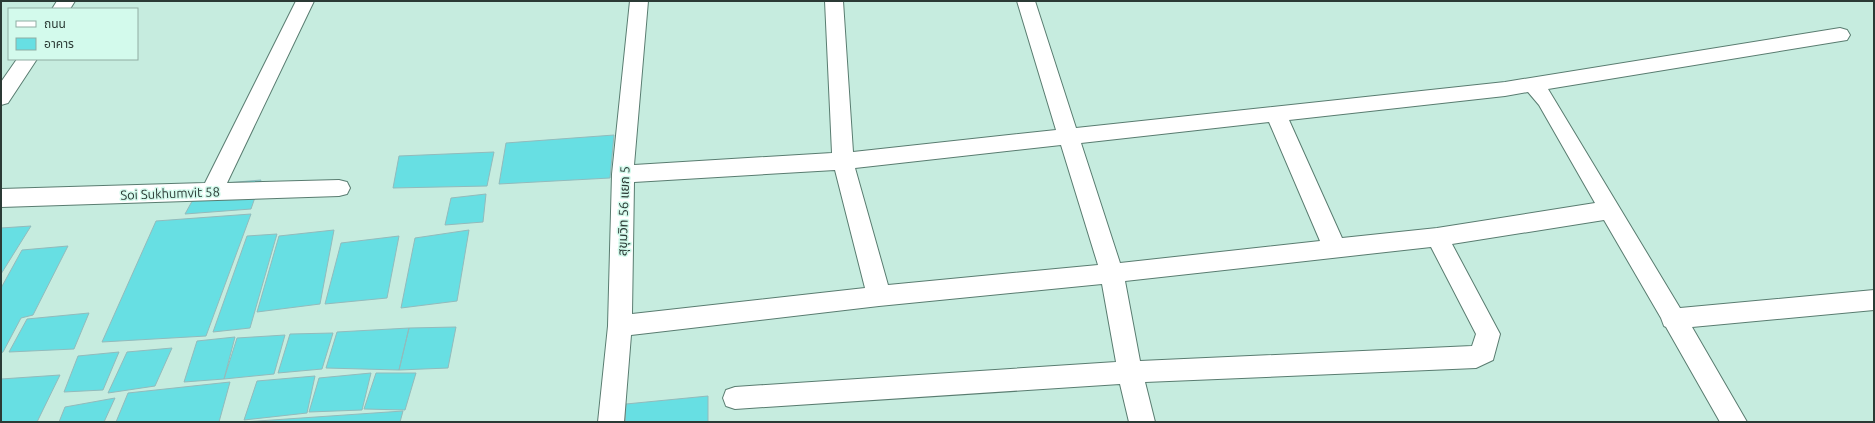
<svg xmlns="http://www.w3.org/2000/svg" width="1875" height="423" viewBox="0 0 1875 423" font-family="Ubuntu,'Noto Sans Thai',sans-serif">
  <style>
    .building { fill: #67dfe3; stroke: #92bbbc }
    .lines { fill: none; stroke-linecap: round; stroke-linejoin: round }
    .minor-casing { stroke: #597c70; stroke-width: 2 }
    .minor { fill: #fff; fill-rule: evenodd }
    .labels { text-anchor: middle; stroke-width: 3; stroke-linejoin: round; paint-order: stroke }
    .street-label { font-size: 13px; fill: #2b3a35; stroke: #d3faec }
  </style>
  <rect width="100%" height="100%" fill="#c6ecdf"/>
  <!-- building -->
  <path class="building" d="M 614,135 L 610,178 L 499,184 L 506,143 Z
    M 494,152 L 487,186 L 393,188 L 399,156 Z
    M 261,180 L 251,209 L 185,214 L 201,185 Z
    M 486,194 L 483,222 L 445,225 L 451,198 Z
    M 251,214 L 206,336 L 102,342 L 156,221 Z
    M 31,226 L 1,274 L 1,228 Z
    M 334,230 L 320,304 L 257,312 L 279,236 Z
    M 469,230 L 457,301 L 401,308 L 415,238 Z
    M 277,234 L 250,328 L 213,332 L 247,236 Z
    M 399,236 L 387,298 L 325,304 L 341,243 Z
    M 68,246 L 33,315 L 21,318 L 3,352 L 1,353 L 1,288 L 22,250 Z
    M 89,313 L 74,349 L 9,352 L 27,319 Z
    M 456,327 L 448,368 L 399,370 L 409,328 Z
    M 409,328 L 399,370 L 326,368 L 337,332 Z
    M 333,333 L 322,369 L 278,373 L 290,334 Z
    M 285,335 L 274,374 L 224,379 L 237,338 Z
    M 235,337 L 224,379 L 184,382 L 197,341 Z
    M 172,348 L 155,386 L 108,393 L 127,352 Z
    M 119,352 L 103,390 L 64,392 L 78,356 Z
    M 371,373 L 362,410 L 309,412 L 319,378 Z
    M 376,373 L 416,373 L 405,410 L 364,409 Z
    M 60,375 L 37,422 L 1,422 L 1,379 Z
    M 315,376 L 307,413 L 244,420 L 257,381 Z
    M 230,382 L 219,422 L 116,422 L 128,393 Z
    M 708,396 L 708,422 L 625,422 L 626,404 Z
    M 115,398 L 104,422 L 59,422 L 65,407 Z
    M 403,411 L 400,422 L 243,422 Z"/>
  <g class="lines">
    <defs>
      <path id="minor" d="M 57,1 L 75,1 L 70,9 L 52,9 Z
        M 296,1 L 314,1 L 227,183 L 339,180 L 347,182 L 350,188 L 347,194 L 339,196 L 1,207 L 1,189 L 205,183 Z
        M 630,1 L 648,1 L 634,165 L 832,153 L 825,1 L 843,1 L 853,152 L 1056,130 L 1017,1 L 1035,1 L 1076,128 L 1505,82 L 1840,28 L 1847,30 L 1850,35 L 1847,40 L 1548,89 L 1680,308 L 1874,290 L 1874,310 L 1692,327 L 1747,422 L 1720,422 L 1666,327 L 1664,326 L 1661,318 L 1604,220 L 1452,244 L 1500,334 L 1493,360 L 1476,368 L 1145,382 L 1155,422 L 1129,422 L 1120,384 L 735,409 L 726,406 L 723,398 L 726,390 L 735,387 L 1116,362 L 1102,284 L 879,306 L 631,335 L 624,422 L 598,422 L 608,326 L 612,174 ZM 1528,92 L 1539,105 L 1595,203 L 1437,228 L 1342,238 L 1289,120 L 1505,96 ZM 1269,122 L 1320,241 L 1120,263 L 1081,143 ZM 1061,145 L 1098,265 L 888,285 L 855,168 ZM 835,170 L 865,288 L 632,314 L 634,182 ZM 1431,247 L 1476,334 L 1472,346 L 1140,361 L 1125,281 Z
        M 17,59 L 37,59 L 8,103 L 1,105 L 1,82 Z"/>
    </defs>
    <!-- minor casing -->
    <use href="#minor" class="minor-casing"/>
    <!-- minor -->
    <use href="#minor" class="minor"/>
  </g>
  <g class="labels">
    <!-- street labels -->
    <g class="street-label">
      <text transform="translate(170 193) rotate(-2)" y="5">Soi Sukhumvit 58</text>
      <text transform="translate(623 211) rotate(-88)" y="5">สุขุมวิท 56 แยก 5</text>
    </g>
  </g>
  <!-- border -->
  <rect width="1875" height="423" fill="none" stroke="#2b3a35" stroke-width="4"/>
  <!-- legend -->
  <rect x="8" y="8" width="130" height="52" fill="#d3faec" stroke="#90ada3"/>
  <rect x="16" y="21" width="20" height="6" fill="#ffffff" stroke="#90ada3"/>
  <text x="44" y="28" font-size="12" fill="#2b3a35">ถนน</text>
  <rect x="16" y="38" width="20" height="12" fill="#67dfe3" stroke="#90ada3"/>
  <text x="44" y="48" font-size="12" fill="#2b3a35">อาคาร</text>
</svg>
